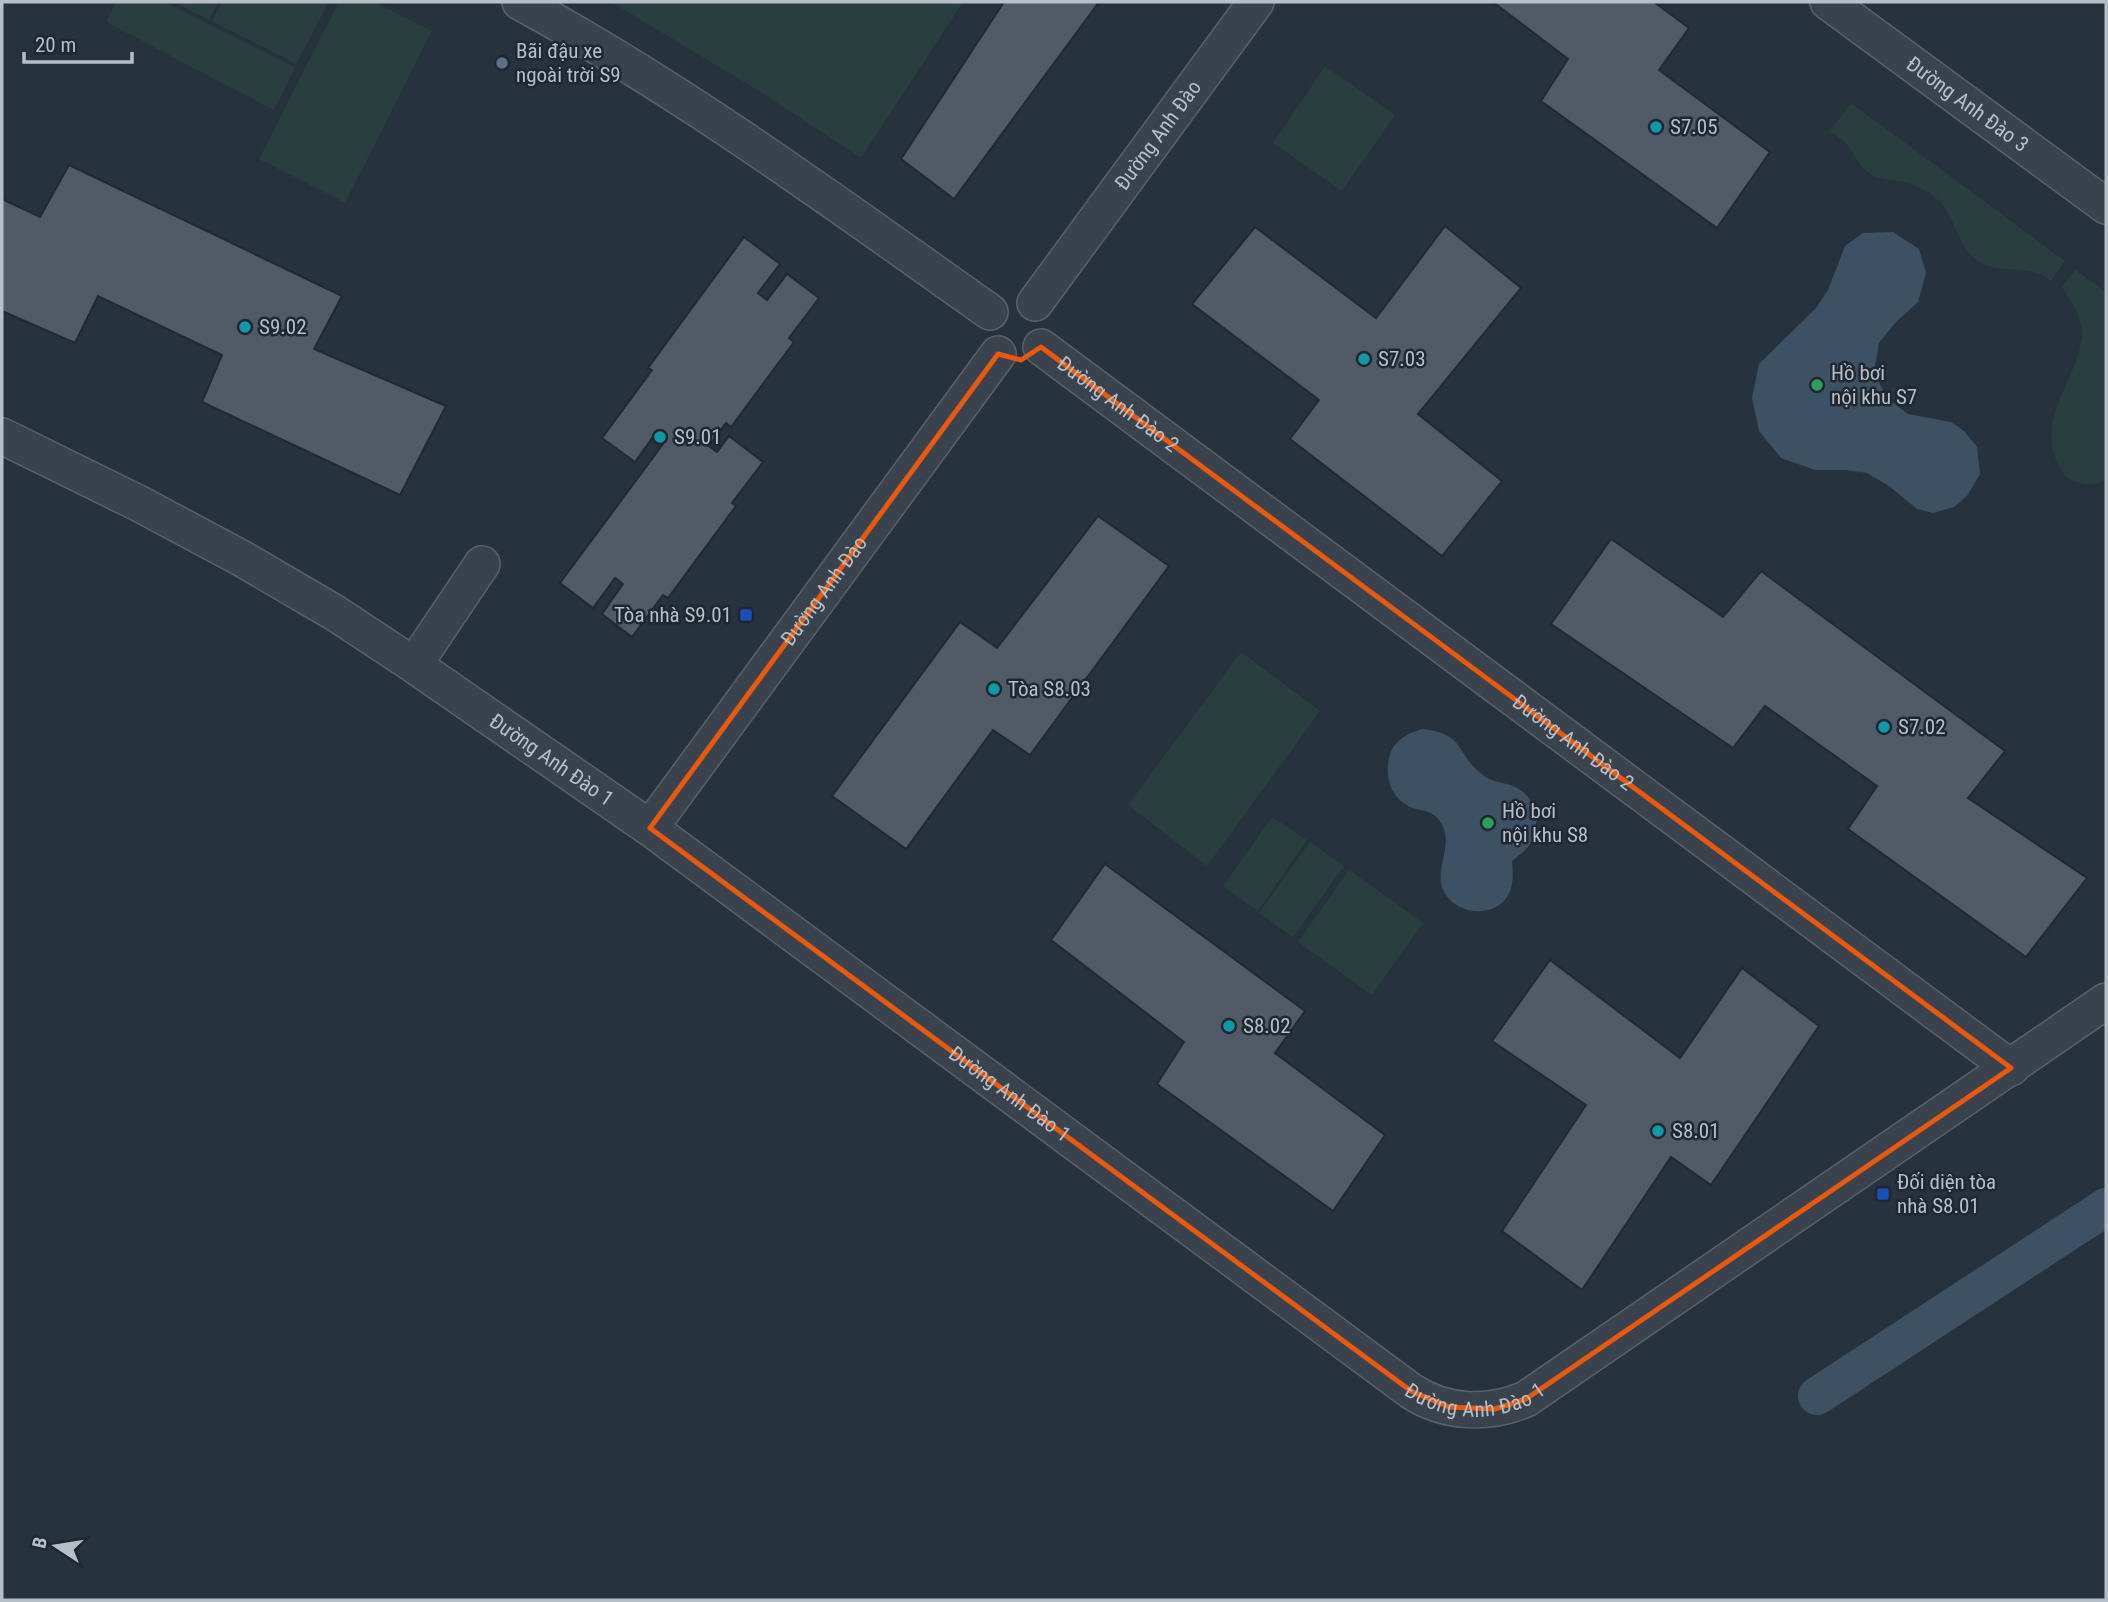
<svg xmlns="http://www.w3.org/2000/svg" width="2108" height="1602" viewBox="0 0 2108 1602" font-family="'Roboto Condensed',sans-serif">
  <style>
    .green { fill: #293f3f }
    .water { fill: #3d5164 }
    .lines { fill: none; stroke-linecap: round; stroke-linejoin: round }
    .canal { stroke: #3d5164; stroke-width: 38 }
    .building { fill: #505b67; stroke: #212a34; stroke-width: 2 }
    .minor-casing { stroke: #58616b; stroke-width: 38 }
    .minor { stroke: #3a434d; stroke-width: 35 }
    .marked { fill: none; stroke: #e8590c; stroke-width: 5; stroke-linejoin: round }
    .service-dot { fill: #5c6f8a; stroke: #1f2832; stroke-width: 2.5 }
    .culture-dot { fill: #0f9aa8; stroke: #1f2832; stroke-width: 2.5 }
    .leisure-dot { fill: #2e9e5b; stroke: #1f2832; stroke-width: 2.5 }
    .transit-dot { fill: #1a4fb4; stroke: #1f2832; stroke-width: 2.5 }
    .labels { text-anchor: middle; stroke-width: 5; stroke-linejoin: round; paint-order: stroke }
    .poi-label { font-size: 21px; fill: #b6bec8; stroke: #1f2832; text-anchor: start }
    .street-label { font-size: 21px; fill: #b6bec8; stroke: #1f2832 }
  </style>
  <rect width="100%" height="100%" fill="#26323d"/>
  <!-- green -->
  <path class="green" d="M 116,2 L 165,2 L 295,67 L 274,110 L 106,22 Z
    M 174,2 L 218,2 L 209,20 Z
    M 222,2 L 329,2 L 296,64 L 212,21 Z
    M 339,2 L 375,2 L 432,31 L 345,203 L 259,159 Z
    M 611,2 L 963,2 L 861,158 L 759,91 Z
    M 1325,66 L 1395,115 L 1342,191 L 1273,143 Z
    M 1851,103 L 2065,261 L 2051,281 C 2025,261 2006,277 1980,262 C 1956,247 1957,219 1939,201 C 1927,189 1911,183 1895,180 C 1888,179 1880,179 1874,176 C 1852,165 1857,144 1829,132 Z
    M 2075,270 L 2106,292 L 2106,480 C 2094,486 2082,486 2070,479 C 2063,475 2061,469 2057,462 C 2037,419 2077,379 2082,337 C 2084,319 2071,302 2062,287 Z
    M 1241,652 L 1320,711 L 1207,866 L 1128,805 Z
    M 1272,817 L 1307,840 L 1258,911 L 1223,886 Z
    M 1310,842 L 1344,866 L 1293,937 L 1259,913 Z
    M 1349,870 L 1423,923 L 1372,995 L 1298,942 Z"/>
  <!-- water -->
  <path class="water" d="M 1893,232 L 1919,249 L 1926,273 L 1918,302 L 1896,322 L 1879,343 L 1874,372 L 1887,398 L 1908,414 L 1951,422 L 1964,431 L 1977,447 L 1980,474 L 1967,496 L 1954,507 L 1933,513 L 1917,509 L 1889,486 L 1867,473 L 1846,470 L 1815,470 L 1781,458 L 1759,431 L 1752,398 L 1759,364 L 1816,308 L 1828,290 L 1845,246 L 1863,233 Z
    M 1423,729 C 1467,734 1456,756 1484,776 C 1494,783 1505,782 1515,787 C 1536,797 1542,821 1531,842 C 1527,850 1519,855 1512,861 C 1513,872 1514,887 1507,897 C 1492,919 1456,914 1444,892 C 1432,870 1457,843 1439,820 C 1433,812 1425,811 1416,809 C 1393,802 1384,780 1389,758 C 1393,741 1407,733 1423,729 Z"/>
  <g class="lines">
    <!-- canal -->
    <path class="canal" d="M 1817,1396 L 2106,1207"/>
  </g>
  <!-- building -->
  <path class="building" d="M 1004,2 L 1099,2 L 954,199 L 901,159 Z
    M 1493,2 L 1654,2 L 1689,28 L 1659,70 L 1770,152 L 1717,228 L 1541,101 L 1568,59 Z
    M 69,165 L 342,296 L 314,349 L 446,406 L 400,495 L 202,402 L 222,355 L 98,296 L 75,343 L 2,311 L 2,199 L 40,217 Z
    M 1445,226 L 1521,288 L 1418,414 L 1502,481 L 1442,556 L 1290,439 L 1319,400 L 1192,304 L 1255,227 L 1376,318 Z
    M 744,237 L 780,264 L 758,293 L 767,300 L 787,274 L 819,298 L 789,338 L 794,342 L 731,427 L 726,423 L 709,446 L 717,452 L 729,436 L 763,462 L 732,503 L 736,506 L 668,598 L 663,595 L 632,637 L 602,614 L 623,584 L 615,578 L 593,608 L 560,583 L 663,444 L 653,437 L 635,462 L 602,438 L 652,370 L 648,368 Z
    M 1098,516 L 1169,566 L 1030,755 L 993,730 L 906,849 L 832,796 L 960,622 L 997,648 Z
    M 1611,539 L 1723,617 L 1761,571 L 2005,751 L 1968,798 L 2087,878 L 2026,957 L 1848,829 L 1877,786 L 1765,706 L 1733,748 L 1551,624 Z
    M 1105,864 L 1305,1011 L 1275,1053 L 1385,1135 L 1333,1211 L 1157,1084 L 1184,1042 L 1051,940 Z
    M 1550,960 L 1680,1058 L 1742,968 L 1819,1026 L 1711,1185 L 1671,1157 L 1582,1290 L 1502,1231 L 1586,1105 L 1492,1041 Z"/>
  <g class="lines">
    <defs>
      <g id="minor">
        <path d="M 520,2 C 685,92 836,203 990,312"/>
        <path id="s1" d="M 1828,2 L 2106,206"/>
        <path id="s2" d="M 1035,303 L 1256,2"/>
        <path id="s3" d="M 1041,347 L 2011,1068"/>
        <path id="s4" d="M 2,436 L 140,504 L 241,558 L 335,613 L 414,665 L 650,828 L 1411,1391 C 1446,1414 1489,1415 1526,1399 L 2106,1001"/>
        <path d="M 414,665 L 482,564"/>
        <path id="s5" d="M 650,828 L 998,354"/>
      </g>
    </defs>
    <!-- minor casing -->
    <use href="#minor" class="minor-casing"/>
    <!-- minor -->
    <use href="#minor" class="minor"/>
  </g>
  <!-- marked area -->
  <path class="marked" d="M 1041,347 L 2011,1068 L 1526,1399 L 1495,1409 L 1449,1407 L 1411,1391 L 650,828 L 998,354 L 1021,360 Z"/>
  <!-- markers -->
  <circle class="service-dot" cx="502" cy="63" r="7"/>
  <g class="culture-dot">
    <circle cx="1656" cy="127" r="7"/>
    <circle cx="245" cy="327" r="7"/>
    <circle cx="1364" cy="359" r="7"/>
    <circle cx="660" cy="437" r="7"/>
    <circle cx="994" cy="689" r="7"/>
    <circle cx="1884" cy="727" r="7"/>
    <circle cx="1229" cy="1026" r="7"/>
    <circle cx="1658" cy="1131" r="7"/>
  </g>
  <g class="leisure-dot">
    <circle cx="1817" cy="385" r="7"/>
    <circle cx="1488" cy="823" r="7"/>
  </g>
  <g class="transit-dot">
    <rect x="739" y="608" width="14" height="14" rx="3.5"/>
    <rect x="1876" y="1187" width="14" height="14" rx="3.5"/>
  </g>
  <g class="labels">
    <!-- poi labels -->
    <g class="poi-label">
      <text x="516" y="58">Bãi đậu xe<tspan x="516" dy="24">ngoài trời S9</tspan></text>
      <text x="1670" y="134">S7.05</text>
      <text x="259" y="334">S9.02</text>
      <text x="1378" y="366">S7.03</text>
      <text x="1831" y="380">Hồ bơi<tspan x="1831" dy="24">nội khu S7</tspan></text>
      <text x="674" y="444">S9.01</text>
      <text x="732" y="622" text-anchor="end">Tòa nhà S9.01</text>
      <text x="1008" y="696">Tòa S8.03</text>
      <text x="1898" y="734">S7.02</text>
      <text x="1502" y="818">Hồ bơi<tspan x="1502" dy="24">nội khu S8</tspan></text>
      <text x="1243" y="1033">S8.02</text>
      <text x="1672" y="1138">S8.01</text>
      <text x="1897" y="1189">Đối diện tòa<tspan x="1897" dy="24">nhà S8.01</tspan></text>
    </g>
    <!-- street labels -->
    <g class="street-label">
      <text dy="7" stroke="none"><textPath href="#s1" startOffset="173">Đường Anh Đào 3</textPath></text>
      <text dy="7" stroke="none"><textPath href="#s2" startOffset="208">Đường Anh Đào</textPath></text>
      <text dy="7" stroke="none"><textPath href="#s3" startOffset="96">Đường Anh Đào 2</textPath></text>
      <text dy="7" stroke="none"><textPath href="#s5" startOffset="294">Đường Anh Đào</textPath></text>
      <text dy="7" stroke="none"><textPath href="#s3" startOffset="663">Đường Anh Đào 2</textPath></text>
      <text dy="7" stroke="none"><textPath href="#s4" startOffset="639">Đường Anh Đào 1</textPath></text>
      <text dy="7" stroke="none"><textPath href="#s4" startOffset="1206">Đường Anh Đào 1</textPath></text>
      <text dy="7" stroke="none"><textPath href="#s4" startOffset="1773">Đường Anh Đào 1</textPath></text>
    </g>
  </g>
  <!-- border -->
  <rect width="2108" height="1602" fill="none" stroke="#b6bec8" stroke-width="7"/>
  <!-- north arrow -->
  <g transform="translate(56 1546) rotate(282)" stroke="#1f2832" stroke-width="5" paint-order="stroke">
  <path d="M0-5L12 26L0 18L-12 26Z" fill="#b6bec8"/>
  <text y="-10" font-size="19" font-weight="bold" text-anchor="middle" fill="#b6bec8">B</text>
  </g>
  <!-- scale -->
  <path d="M24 52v10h108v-10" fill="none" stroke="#b6bec8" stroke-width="3.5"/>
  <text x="35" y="52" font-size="21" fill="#b6bec8" stroke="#1f2832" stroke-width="5" paint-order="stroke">20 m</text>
</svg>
